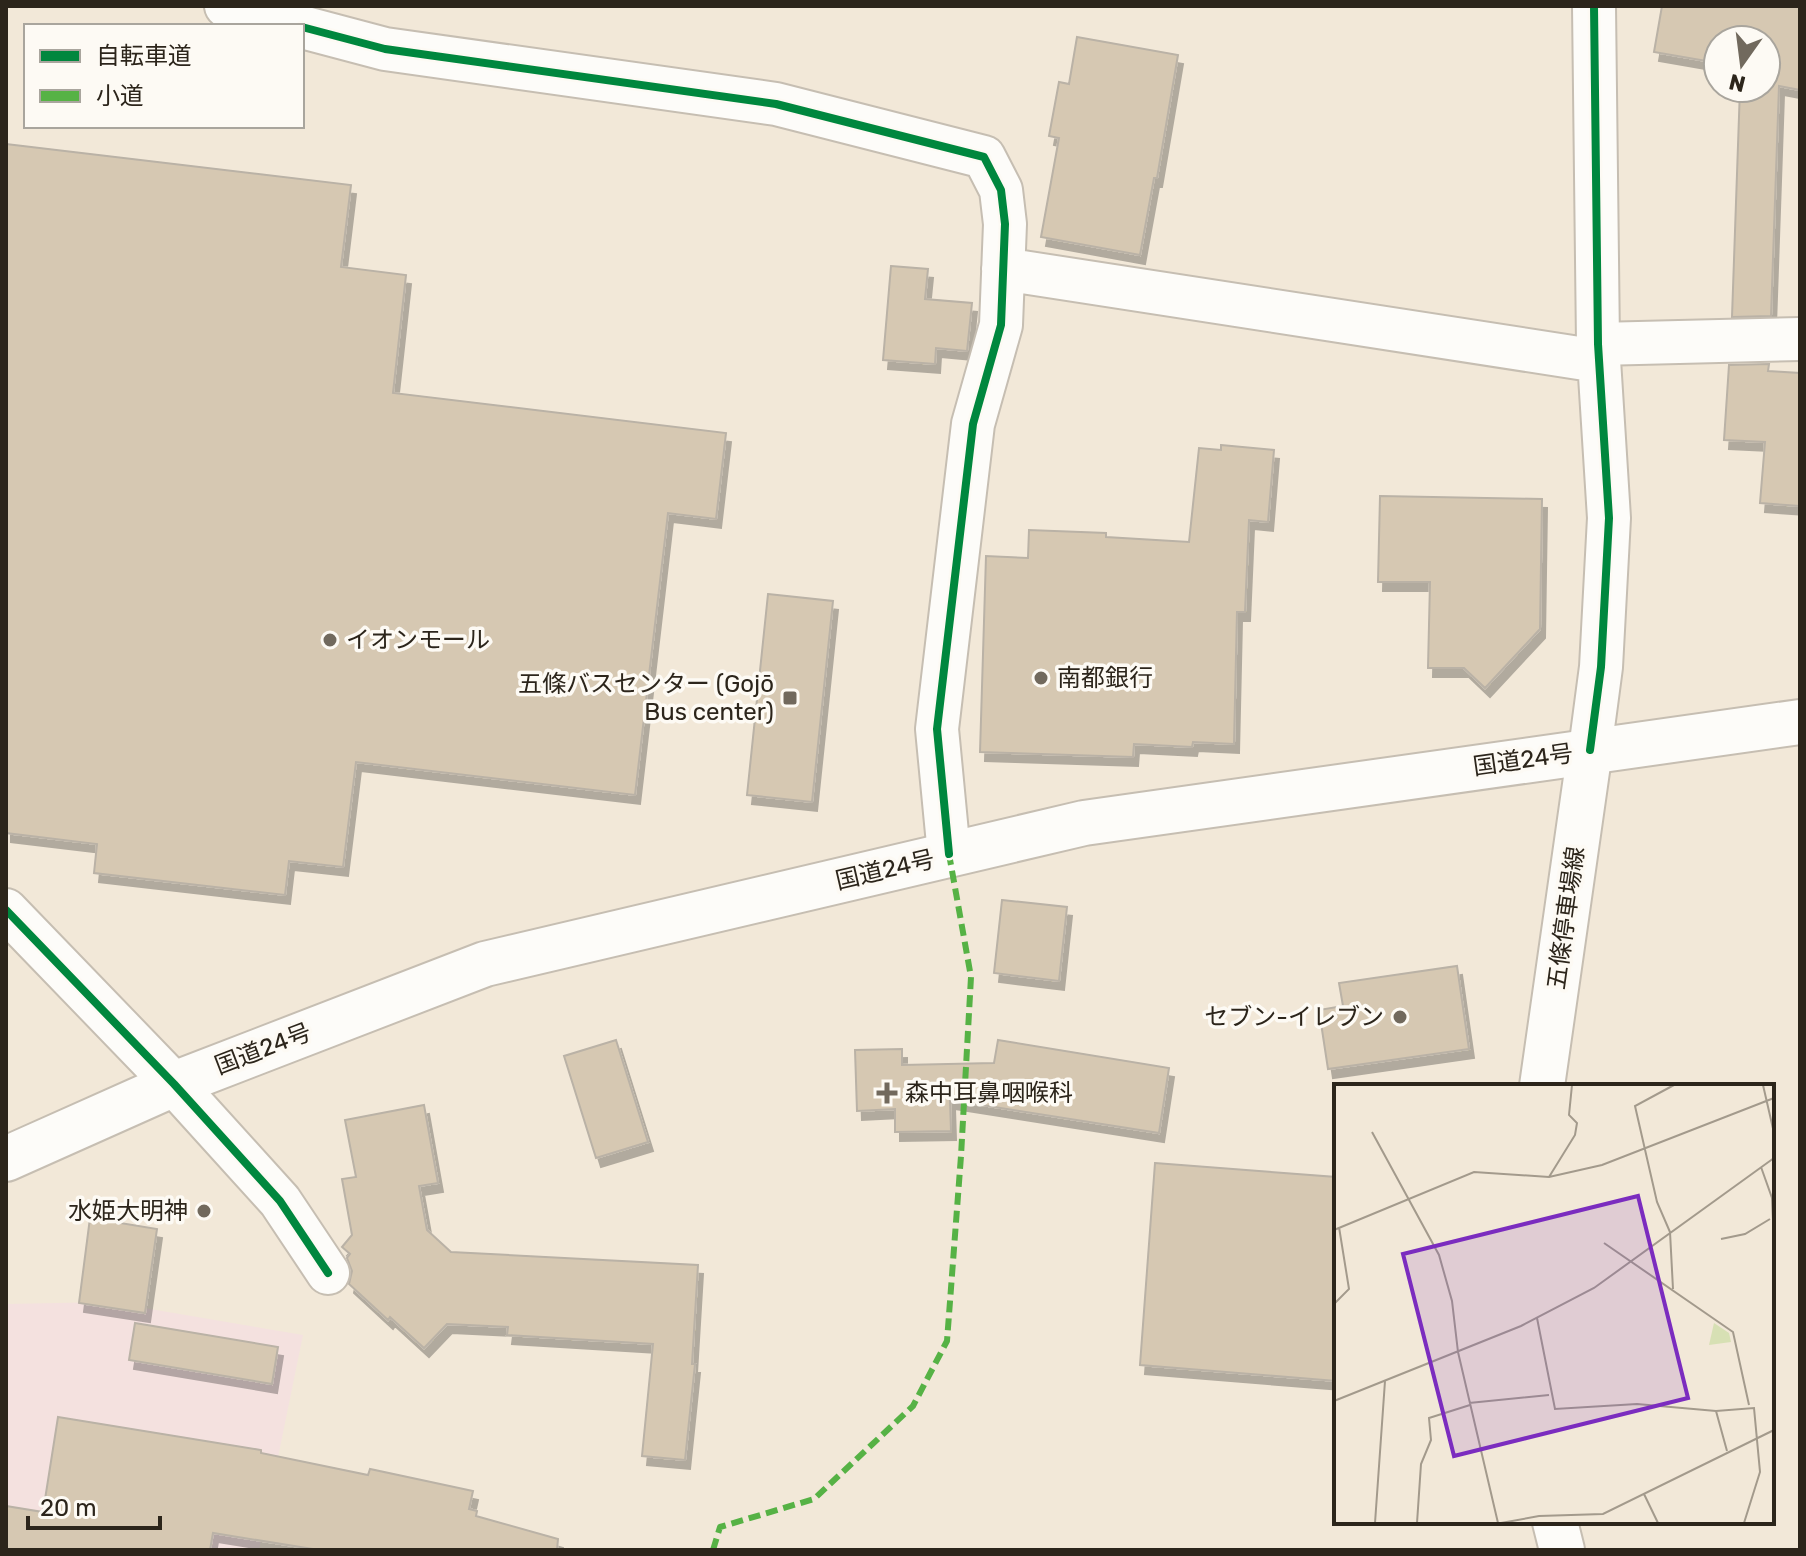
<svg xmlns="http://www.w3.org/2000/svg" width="1806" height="1556" viewBox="0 0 1806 1556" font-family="Rubik,'Noto Sans JP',sans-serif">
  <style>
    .commercial { fill: #f4e1df }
    .building { fill: #d6c8b2; stroke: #bab2a6; stroke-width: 2; filter: url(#shadow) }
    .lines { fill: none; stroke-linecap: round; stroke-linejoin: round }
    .minor-casing { stroke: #c6beb2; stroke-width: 46 }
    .major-casing { stroke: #c6beb2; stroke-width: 48 }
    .highway-casing { stroke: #c6beb2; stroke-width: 48 }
    .minor { stroke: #fdfcf9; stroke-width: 42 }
    .major { stroke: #fdfcf9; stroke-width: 44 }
    .highway { stroke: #fdfcf9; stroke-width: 44 }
    .quiet { stroke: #56b245; stroke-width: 6; stroke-dasharray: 12 6; stroke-linecap: butt }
    .cycleway-casing { stroke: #fdfaf4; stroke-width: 13 }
    .cycleway { stroke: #00873e; stroke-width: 8 }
    .poi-dot { fill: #71695d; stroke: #fdfaf4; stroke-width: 3 }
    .labels { text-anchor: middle; stroke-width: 7; stroke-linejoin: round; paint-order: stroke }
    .poi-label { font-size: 24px; fill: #2c251b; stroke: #fdfaf4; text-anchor: start }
    .street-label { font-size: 24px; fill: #2c251b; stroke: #fdfaf4 }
    .inset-road { fill: none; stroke: #a39a8c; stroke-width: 2 }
    .view { fill: #7b2cbf; fill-opacity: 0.15; stroke: #7b2cbf; stroke-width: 4 }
    .inset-edge { fill: none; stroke: #2c251b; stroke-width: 4 }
  </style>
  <defs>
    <filter id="shadow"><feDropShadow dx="5" dy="9" stdDeviation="0" flood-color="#0004"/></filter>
  </defs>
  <rect width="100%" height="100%" fill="#f2e8d8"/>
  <!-- commercial -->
  <path class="commercial" d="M 109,1302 L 303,1335 L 259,1550 L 6,1550 L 6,1304 Z"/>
  <!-- building -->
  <path class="building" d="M 1662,6 L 1800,6 L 1800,90 L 1779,86 L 1771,316 L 1732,317 L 1740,88 L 1766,88 L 1766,40 L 1718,40 L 1718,63 L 1654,52 Z
    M 1077,37 L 1178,55 L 1157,178 L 1154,178 L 1140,255 L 1041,237 L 1059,138 L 1049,136 L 1059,82 L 1069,84 Z
    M 6,144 L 351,185 L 341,267 L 406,275 L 393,393 L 726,433 L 716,519 L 668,513 L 635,795 L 356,762 L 343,867 L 289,861 L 285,895 L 94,873 L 97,844 L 6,833 Z
    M 891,266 L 928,269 L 925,299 L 972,303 L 967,351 L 936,348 L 935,364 L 883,360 Z
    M 1769,364 L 1768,371 L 1800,373 L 1800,506 L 1760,503 L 1765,442 L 1724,440 L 1729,365 Z
    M 1221,445 L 1274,450 L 1268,522 L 1249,520 L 1245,612 L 1237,612 L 1234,744 L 1193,742 L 1192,747 L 1134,744 L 1133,757 L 980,752 L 986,556 L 1028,558 L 1029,530 L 1106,533 L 1106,537 L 1189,542 L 1199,448 L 1221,450 Z
    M 1380,496 L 1542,499 L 1540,629 L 1485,688 L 1464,668 L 1428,668 L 1430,582 L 1378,582 Z
    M 768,594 L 833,601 L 812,802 L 747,795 Z
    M 1002,900 L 1067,907 L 1059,981 L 994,973 Z
    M 1457,966 L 1469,1049 L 1328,1069 L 1319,1010 L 1343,1006 L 1339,983 Z
    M 616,1040 L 648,1142 L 596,1158 L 564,1056 Z
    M 998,1040 L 1169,1068 L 1159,1133 L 950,1100 L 951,1131 L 895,1132 L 895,1109 L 857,1111 L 855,1050 L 902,1049 L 902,1065 L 994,1063 Z
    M 424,1105 L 438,1183 L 419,1186 L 427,1230 L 451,1252 L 698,1265 L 692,1364 L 695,1364 L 685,1460 L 642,1456 L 653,1344 L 507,1335 L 508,1327 L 447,1324 L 424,1348 L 390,1317 L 388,1320 L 349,1284 L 352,1271 L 347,1258 L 350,1254 L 342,1247 L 352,1235 L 342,1179 L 356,1177 L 345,1120 Z
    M 1155,1163 L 1336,1177 L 1336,1381 L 1140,1365 Z
    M 90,1218 L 157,1229 L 145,1313 L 79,1303 Z
    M 135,1323 L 278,1347 L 272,1384 L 129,1360 Z
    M 58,1417 L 261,1450 L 261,1453 L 368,1475 L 370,1469 L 473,1491 L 469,1509 L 477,1511 L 476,1516 L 558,1539 L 557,1550 L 319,1550 L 213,1533 L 210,1550 L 6,1550 L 6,1506 L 43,1512 Z"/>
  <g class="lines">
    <defs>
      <path id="minor" d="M 226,6 L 300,26
        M 302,27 L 385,49 L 776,104 L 984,157 L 1001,190 L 1005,224 L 1001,325 L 973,424 L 937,729 L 949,854
        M 1003,269 L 1598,361
        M 1598,344 L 1800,339
        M 1590,750 L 1601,667 L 1609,518 L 1598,344 L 1594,6
        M 6,910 L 174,1084 L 280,1201 L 328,1273"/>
      <path id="major" d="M 1542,1086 L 1590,750
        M 1555,1522 L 1562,1550"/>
      <path id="highway" d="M 6,1159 L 174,1084 L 485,964 L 1084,823 L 1800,722"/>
    </defs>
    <!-- minor casing -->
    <use href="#minor" class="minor-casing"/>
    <!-- major casing -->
    <use href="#major" class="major-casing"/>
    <!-- highway casing -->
    <use href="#highway" class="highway-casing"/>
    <!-- minor -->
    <use href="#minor" class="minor"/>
    <!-- major -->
    <use href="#major" class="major"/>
    <!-- highway -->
    <use href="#highway" class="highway"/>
    <!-- quiet -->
    <path class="quiet" d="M 713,1550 L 720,1527 L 814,1499 L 913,1406 L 947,1341 L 961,1156 L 971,977 L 949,854"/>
    <defs>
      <path id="cycleway" d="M 302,27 L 385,49 L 776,104 L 984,157 L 1001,190 L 1005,224 L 1001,325 L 973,424 L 937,729 L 949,854
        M 1590,750 L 1601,667 L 1609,518 L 1598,344 L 1594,6
        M 6,910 L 174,1084 L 280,1201 L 328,1273"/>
    </defs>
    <!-- cycleway casing -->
    <use href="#cycleway" class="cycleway-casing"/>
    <!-- cycleway -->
    <use href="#cycleway" class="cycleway"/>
  </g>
  <!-- markers -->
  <g class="poi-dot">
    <circle cx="330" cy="640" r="8"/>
    <circle cx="1041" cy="678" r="8"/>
    <rect x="782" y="690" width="16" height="16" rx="4"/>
    <circle cx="1400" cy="1017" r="8"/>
    <path d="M883 1081h8v8h8v8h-8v8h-8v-8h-8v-8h8z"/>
    <circle cx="204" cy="1211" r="8"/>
  </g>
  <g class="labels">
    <!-- poi labels -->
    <g class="poi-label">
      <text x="346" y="648">イオンモール</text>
      <text x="1057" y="686">南都銀行</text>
      <text x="774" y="692" text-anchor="end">五條バスセンター (Gojō<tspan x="774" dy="28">Bus center)</tspan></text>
      <text x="1384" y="1025" text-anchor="end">セブン-イレブン</text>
      <text x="905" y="1101">森中耳鼻咽喉科</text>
      <text x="188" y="1219" text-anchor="end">水姫大明神</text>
    </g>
    <!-- street labels -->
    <g class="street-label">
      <text transform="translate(1523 760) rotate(-8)" y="8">国道24号</text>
      <text transform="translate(885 870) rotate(-13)" y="8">国道24号</text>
      <text transform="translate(1566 918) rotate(-82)" y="8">五條停車場線</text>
      <text transform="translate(263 1049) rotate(-21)" y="8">国道24号</text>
    </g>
  </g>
  <!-- overview -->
  <g transform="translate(1334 1084)">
    <rect width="440" height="440" fill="#f2e8d8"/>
    <path d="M 380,239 L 395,249 L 397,258 L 375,261 Z" fill="#d7e0b4"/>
    <path class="inset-road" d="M 429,1 L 440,49M 38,48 L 105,171 L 118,217 L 124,268M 427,83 L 438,114 L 440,159M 215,93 L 241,51 L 243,39 L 235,31 L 238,1M 0,146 L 140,88 L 215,93 L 268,81 L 440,14M 387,155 L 411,150 L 436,135M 270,159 L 399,248 L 415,321M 339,205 L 336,148 L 323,118 L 301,22 L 340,1M 0,220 L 15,205 L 5,143M 203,234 L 221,325 L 303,320 L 382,327 L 420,324 L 426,388 L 410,439M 124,268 L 164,439M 0,317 L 187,242 L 260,204 L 440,74M 135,319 L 215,311M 382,327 L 393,367M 310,410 L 324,439M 41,439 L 51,297M 83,439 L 87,380 L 97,356 L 95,334 L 136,321M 167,439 L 205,432 L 269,430 L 440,346"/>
    <path class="view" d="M 304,112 L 354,314 L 120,372 L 69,170 Z"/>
    <rect width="440" height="440" class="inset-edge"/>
  </g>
  <!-- border -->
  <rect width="1806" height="1556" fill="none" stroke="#2c251b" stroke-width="16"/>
  <!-- legend -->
  <rect x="24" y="24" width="280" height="104" fill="#fdfaf4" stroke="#a9a59d" stroke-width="2"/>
  <rect x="40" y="50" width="40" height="12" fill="#00873e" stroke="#a9a59d" stroke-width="2"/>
  <text x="96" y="64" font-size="24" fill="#2c251b">自転車道</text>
  <rect x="40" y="90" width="40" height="12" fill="#56b245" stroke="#a9a59d" stroke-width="2"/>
  <text x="96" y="104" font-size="24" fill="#2c251b">小道</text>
  <!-- north arrow -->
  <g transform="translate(1742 64) rotate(194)"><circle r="38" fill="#fdfaf4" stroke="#a9a59d" stroke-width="2"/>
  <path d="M0-6L14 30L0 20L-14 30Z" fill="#71695d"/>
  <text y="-12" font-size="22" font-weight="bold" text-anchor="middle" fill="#2c251b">N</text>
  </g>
  <!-- scale -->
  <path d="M28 1516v12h132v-12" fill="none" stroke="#2c251b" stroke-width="4"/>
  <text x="40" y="1516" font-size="24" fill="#2c251b" stroke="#fdfaf4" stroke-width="6" paint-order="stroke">20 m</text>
</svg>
